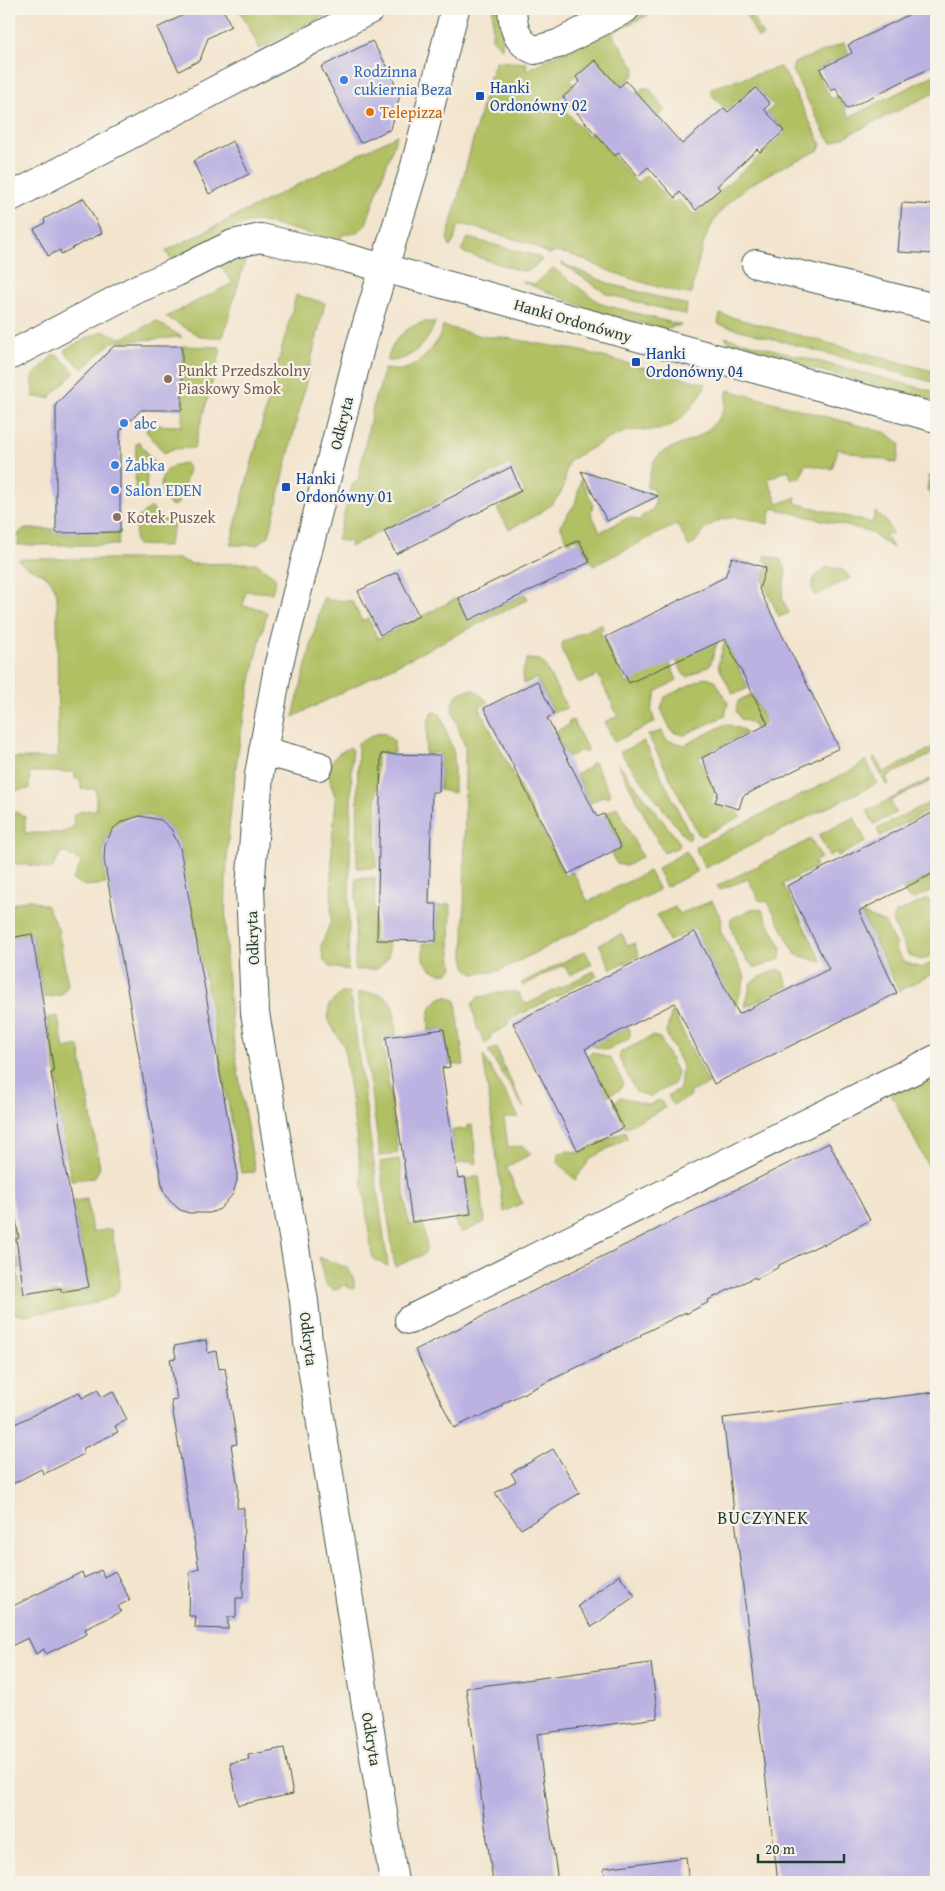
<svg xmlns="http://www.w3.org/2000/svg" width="945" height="1891" viewBox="0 0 945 1891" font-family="'Gentium Book Plus',serif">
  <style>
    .green { fill: #b1c063; stroke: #687e4c }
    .building { fill: #bbb2e2 }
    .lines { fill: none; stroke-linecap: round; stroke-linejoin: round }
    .minor-casing { stroke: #3f564b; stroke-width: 30 }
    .minor { stroke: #fff; stroke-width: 28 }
    .shop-dot { fill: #3f7fe0; stroke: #f7f3e8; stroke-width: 2 }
    .transit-dot { fill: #1a4fb4; stroke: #f7f3e8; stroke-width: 2 }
    .food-dot { fill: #e8710a; stroke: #f7f3e8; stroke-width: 2 }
    .education-dot { fill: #8d6e63; stroke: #f7f3e8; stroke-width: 2 }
    .labels { text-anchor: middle; stroke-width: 4.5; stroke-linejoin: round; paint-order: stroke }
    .shop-label { font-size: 16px; fill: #366cbe; stroke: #f7f3e8; text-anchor: start }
    .transit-label { font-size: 16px; fill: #164399; stroke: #f7f3e8; text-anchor: start }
    .food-label { font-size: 16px; fill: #c56008; stroke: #f7f3e8; text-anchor: start }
    .street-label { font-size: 16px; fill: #1f3d34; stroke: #f7f3e8 }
    .education-label { font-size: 16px; fill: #785e54; stroke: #f7f3e8; text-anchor: start }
    .neighbourhood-label { font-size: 18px; letter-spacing: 1px; fill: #1f3d34; stroke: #f7f3e8 }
  </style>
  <rect width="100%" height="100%" fill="#f7f3e8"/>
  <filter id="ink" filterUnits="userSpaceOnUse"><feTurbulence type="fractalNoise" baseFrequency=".02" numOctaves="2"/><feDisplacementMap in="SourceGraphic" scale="10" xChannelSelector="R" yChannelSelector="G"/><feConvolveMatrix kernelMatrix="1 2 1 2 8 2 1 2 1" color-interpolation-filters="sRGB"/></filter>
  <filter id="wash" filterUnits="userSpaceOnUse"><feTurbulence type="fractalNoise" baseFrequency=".0096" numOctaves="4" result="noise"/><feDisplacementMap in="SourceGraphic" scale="20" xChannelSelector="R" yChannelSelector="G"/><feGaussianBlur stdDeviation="1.12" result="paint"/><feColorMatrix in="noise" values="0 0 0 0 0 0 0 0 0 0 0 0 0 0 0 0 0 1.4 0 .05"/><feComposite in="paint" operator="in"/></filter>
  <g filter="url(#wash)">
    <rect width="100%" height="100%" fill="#f3e4cd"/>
    <!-- green -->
    <path class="green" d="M 239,9 L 338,9 L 260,49 Z
      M 493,9 L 503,9 L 504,29 L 502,49 L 492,38 Z
      M 648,9 L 660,9 L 612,33 L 635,68 L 634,75 L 621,87 L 595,58 L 570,80 L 575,85 L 557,101 L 588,136 L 592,132 L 637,183 L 646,175 L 672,204 L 679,199 L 694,215 L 786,132 L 767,112 L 774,106 L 755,85 L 726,110 L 712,95 L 711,88 L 780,67 L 784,71 L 821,144 L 819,150 C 777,170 731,186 709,230 C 700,249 696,273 691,294 C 677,294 631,279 615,273 C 599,268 566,247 549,254 L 528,243 L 466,225 L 458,225 L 454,241 L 450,247 L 447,239 L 489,79 L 496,61 L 527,63 L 526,70 Z
      M 743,9 L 749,9 L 763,36 L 758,38 Z
      M 844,43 L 849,53 L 816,70 L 831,99 L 839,96 L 849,117 L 936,74 L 936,92 L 832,143 L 825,134 L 792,70 L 794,63 Z
      M 642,88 L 649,88 L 665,110 L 653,121 L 632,98 Z
      M 397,135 L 366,224 C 359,232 354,235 343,234 L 340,241 L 258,221 L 238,226 L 171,260 L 166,251 Z
      M 468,238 L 537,256 L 542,260 L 530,270 L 521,271 L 465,253 L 461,250 Z
      M 248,250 L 223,337 L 202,337 L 166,317 L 233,283 L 219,264 Z
      M 561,263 L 610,284 L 687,305 L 686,315 L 607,294 Z
      M 553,268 L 601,304 L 681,325 L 664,329 L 597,312 L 523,282 L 535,284 Z
      M 296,295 L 325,303 L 269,536 L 257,545 L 230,545 Z
      M 720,314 L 936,372 L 936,383 L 718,324 Z
      M 156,321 L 182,337 L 112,342 L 83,369 L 66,354 L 66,349 L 102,331 L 122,338 Z
      M 423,322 L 435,322 C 429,343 410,362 387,361 C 393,339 402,330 423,322 Z
      M 443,326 L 486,337 L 501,337 L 581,351 L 706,384 C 697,403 679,427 657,430 C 645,431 634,429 622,433 C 604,440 587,451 570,460 C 563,469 567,477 564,486 C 555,509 529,519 509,529 L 497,509 L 525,492 L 510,464 L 350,547 L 351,542 L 337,540 L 353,483 L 358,480 L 375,397 L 379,390 L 384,369 C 389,369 396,371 400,370 C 419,368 440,343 443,326 Z
      M 725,337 L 936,392 L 936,401 L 757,354 L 731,345 Z
      M 182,346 L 219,347 L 221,350 L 194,448 L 172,449 L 164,453 L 146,431 L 148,425 L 182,426 Z
      M 53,355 L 59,356 L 75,373 L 49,398 L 33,397 L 32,377 Z
      M 728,390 L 887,433 L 900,444 L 897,463 L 838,449 L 832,469 L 805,464 L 801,477 L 792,480 L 788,470 L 768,479 L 778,504 L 796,497 L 795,503 L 872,523 L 875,512 C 884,518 889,523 892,534 L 885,533 L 893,548 L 868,531 L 772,508 L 768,524 C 745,518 725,511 705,530 C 699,536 697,542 689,547 L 677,524 L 593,566 L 578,538 L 568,542 L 560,525 L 575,504 L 581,479 L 593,504 L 591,513 L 600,532 L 629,517 L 640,521 L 641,517 L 653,509 L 656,499 L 652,488 L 646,487 C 652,476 649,463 659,455 C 667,448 677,446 687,442 C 701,436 718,424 724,409 C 726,404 726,396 728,390 Z
      M 139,442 L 154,462 L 147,473 L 146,494 L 138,500 L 135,498 L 136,444 Z
      M 186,463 L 189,469 L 179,504 L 171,506 C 154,488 159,465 186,463 Z
      M 929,476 L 936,478 L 936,499 L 927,490 Z
      M 151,507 L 160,517 L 174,525 L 168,546 L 137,545 L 135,541 L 136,520 Z
      M 24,529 L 53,529 L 52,532 L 56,533 L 119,532 L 118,545 L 18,545 L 19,533 Z
      M 766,555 L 780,559 L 786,569 L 782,598 L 789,613 L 779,617 L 763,581 L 769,562 L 764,560 Z
      M 21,559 L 178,559 L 192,564 L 256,563 L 276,578 L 272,593 L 246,591 L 243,606 L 261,609 L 267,613 C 233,743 217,873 230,1007 C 235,1063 246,1118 255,1172 L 241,1173 L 181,848 C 170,809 119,801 105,842 C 100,855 105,870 106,884 L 86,886 L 72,880 L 82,862 L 62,851 L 51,870 L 38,866 L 9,863 L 9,814 L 16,812 L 25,817 L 25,833 L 61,833 L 74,826 L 73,816 L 81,811 L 96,810 L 96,789 L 81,789 L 81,780 L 75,779 L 75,772 L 30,772 L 29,789 L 9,791 L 9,758 L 58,758 L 57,595 C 50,568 33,575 18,560 Z
      M 828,567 L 843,570 L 850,578 L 815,596 C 807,583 816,573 828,567 Z
      M 525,594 L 528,599 L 293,717 L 323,598 L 327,598 L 327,600 L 352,601 L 362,621 L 368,618 L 378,639 L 457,598 L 468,622 Z
      M 601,624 L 604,629 L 600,631 L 626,683 L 669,662 L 677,680 L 657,691 L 651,710 L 655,722 L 614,742 L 605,722 L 618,716 L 598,675 L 579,684 L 561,649 L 563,642 Z
      M 719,637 L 710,665 L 688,677 L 684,675 L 675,658 Z
      M 725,640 L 748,688 L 737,693 L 732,693 L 718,665 Z
      M 527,659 L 540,660 L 544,664 L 567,708 L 554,712 L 536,678 L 524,684 L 522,673 Z
      M 706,677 L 715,680 L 728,703 L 725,716 L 684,735 L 672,732 L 661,709 L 665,697 Z
      M 467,690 L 475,690 L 488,702 L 479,707 L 565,876 L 573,872 L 588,902 L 649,871 L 659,890 L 499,971 L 474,974 L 467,969 L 464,956 L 465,747 L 452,710 L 453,701 L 458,694 Z
      M 752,694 L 766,723 L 755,729 L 752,723 L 741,719 L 736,711 L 738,701 Z
      M 434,712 L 441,715 L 454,754 L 454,793 L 440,790 L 440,753 L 425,753 L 428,723 L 431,713 Z
      M 573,720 L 588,751 L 584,753 L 582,750 L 568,757 L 554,732 L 569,725 L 568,722 Z
      M 726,724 L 744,730 L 746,733 L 699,757 L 715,790 L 711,803 L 738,812 L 741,816 L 702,836 L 699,835 L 648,735 L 662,731 L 666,740 L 685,745 Z
      M 384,733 L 394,741 L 394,753 L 377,753 L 376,868 L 357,868 L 358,743 L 376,734 Z
      M 644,741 L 691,836 L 689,840 L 683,835 L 620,752 Z
      M 936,746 L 936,752 L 886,777 L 889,784 L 886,785 L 873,759 L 876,758 L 883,773 Z
      M 350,747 L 352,749 L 348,970 L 330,967 L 324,961 L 321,946 L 331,921 L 332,841 L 336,800 L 329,777 L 331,762 L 338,754 Z
      M 866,760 L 877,783 L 705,868 L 695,847 L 856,768 Z
      M 594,762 L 611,795 L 606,798 L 605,795 L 590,803 L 576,774 L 590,767 L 590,764 Z
      M 617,762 L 680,843 L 679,847 L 664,853 Z
      M 930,779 L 931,781 L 892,800 L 891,803 L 896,813 L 874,824 L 867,811 Z
      M 936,799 L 936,807 L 880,836 L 877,829 Z
      M 617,807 L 642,857 L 626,866 L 617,864 L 611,854 L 622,848 L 605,814 Z
      M 854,817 L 866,842 L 838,856 L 836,852 L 829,856 L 819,835 Z
      M 811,839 L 821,858 L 814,862 L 816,867 L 783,884 L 822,962 L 796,955 L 768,902 L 759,900 L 748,879 L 719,890 L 717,886 Z
      M 686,851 L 697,872 L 666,887 L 657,869 Z
      M 936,873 L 935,889 L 913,899 L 907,897 L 903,889 Z
      M 356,878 L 375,878 L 374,942 L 388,942 C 391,955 387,962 377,969 L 355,970 Z
      M 29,899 L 47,906 L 58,929 L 68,985 L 62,995 L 44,998 L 32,934 L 9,937 L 9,905 Z
      M 927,899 C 943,906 936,938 936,953 L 922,960 L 909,956 L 892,921 L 896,913 Z
      M 712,901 L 722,920 L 720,930 L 745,977 L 735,1010 L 695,928 L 669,941 L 657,915 L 675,907 L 679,914 Z
      M 446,904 L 451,904 L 450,944 L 453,968 L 448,973 C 436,975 430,969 423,960 L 423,943 L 437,943 L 438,906 L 446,906 Z
      M 754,908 L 762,910 L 782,949 L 780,959 L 757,968 C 744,963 729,932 731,919 Z
      M 861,913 L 885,923 L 896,945 L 895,949 L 904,962 L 922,968 L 931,963 L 936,965 L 936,972 L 899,991 Z
      M 622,934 L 628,946 L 634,943 L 639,956 L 611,969 L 599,944 Z
      M 585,951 L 592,964 L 570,975 L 563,965 L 523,986 L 521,983 Z
      M 777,969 L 782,971 L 789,986 L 745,1007 L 751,982 Z
      M 594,971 L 597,976 L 507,1021 L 509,1025 L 490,1035 L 491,1039 L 485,1044 L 477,1027 L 472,1005 L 478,997 C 493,996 506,989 519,993 L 523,1002 L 527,1004 Z
      M 341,993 L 350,993 L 388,1266 L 374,1260 L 372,1255 L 344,1046 L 328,1020 L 329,1005 Z
      M 357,993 C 394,991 394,1002 396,1035 L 382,1037 L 398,1153 L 380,1156 Z
      M 447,996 L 456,1001 L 464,1065 L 450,1065 L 444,1028 L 429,1031 C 428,1014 428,1001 447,996 Z
      M 672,1010 L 709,1084 L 690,1092 L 691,1096 L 673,1105 L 668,1096 L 680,1088 L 682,1066 L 666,1033 Z
      M 58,1016 L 64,1049 L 79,1046 L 100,1168 L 94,1178 L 71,1180 L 57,1102 L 61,1101 L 47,1018 Z
      M 627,1025 L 630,1033 L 629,1039 L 606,1050 L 589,1045 Z
      M 653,1036 L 660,1038 L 677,1072 L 674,1084 L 649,1097 L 636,1092 L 619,1058 L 621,1052 Z
      M 497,1048 L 501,1061 L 524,1108 L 488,1051 Z
      M 593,1052 L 611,1059 L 623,1082 L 621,1089 L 607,1096 L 588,1055 Z
      M 483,1055 L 519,1117 L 504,1118 L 508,1147 L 523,1146 L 531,1154 L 506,1167 L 522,1203 L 504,1212 Z
      M 936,1072 L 936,1181 L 891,1094 Z
      M 621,1097 L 649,1105 L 658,1100 L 662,1102 L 665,1108 L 625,1128 L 614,1103 Z
      M 472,1125 L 477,1163 L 473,1164 L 472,1161 L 456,1164 L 452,1130 L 467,1129 L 467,1126 Z
      M 625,1131 L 627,1138 L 591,1158 L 575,1180 L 557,1161 L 559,1153 L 568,1151 L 578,1153 Z
      M 399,1159 L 409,1225 L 423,1223 L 427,1247 L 424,1254 L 395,1267 L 380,1162 Z
      M 474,1176 L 479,1176 L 485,1222 L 462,1233 L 457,1228 L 456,1218 L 471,1216 L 466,1179 L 474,1178 Z
      M 87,1199 L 92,1232 L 111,1229 C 114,1247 123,1272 118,1290 C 114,1305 39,1313 23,1315 L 15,1314 L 9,1307 L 9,1210 L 15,1239 L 12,1240 L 15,1258 L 19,1258 L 20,1268 L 17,1269 L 22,1296 L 56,1291 L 57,1294 L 89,1289 L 73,1201 Z
      M 319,1257 L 348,1268 L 354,1280 L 354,1289 L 347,1287 L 347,1284 L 334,1290 L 325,1285 Z"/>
    <g id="blocks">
      <!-- building -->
      <path class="building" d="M 196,9 L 223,9 L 231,26 L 208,38 L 200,60 L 179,71 L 157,28 Z
        M 920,9 L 936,9 L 936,65 L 847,109 L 836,88 L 831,91 L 820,69 L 852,53 L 848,45 Z
        M 372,41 L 387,66 L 400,95 L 391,129 L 360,143 L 321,67 Z
        M 595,60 L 619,87 L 626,81 L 682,144 L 724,108 L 728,112 L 756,88 L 770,104 L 764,109 L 784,131 L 760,152 L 757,149 L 717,186 L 720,189 L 696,210 L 680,192 L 675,198 L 648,167 L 638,176 L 618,153 L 615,156 L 563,97 L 580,82 L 576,77 Z
        M 233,141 L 249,174 L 209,194 L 193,161 Z
        M 84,198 L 102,233 L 61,254 L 60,250 L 48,256 L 34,229 L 45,223 L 44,219 Z
        M 902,203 L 936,205 L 936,254 L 898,252 Z
        M 114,346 L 182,346 L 182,410 L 141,410 L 120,431 L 120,532 L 56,533 L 56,404 Z
        M 511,467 L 521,491 L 396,554 L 384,531 Z
        M 581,471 L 658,496 L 607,521 Z
        M 579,540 L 590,562 L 469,620 L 459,598 Z
        M 732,557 L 766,568 L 759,589 L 839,748 L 743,796 L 739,809 L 715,802 L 718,793 L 702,758 L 768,724 L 725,639 L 629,683 L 606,637 L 725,577 Z
        M 397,572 L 419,616 L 380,635 L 358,591 Z
        M 537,681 L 554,714 L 547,718 L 597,817 L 604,814 L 621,847 L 568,874 L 484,708 Z
        M 381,754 L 440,755 L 439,792 L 432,792 L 429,904 L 437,904 L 436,941 L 377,940 Z
        M 936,811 L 936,872 L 859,911 L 897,993 L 714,1084 L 675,1003 L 585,1049 L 623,1128 L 578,1151 L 513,1023 L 695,932 L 739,1014 L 829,969 L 787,886 Z
        M 140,816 L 161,820 L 171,829 L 180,848 L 237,1170 L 237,1180 L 233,1194 L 220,1209 L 210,1213 L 189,1213 L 180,1210 L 170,1201 L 163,1190 L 104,860 L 105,844 L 113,829 L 121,822 Z
        M 32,934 L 54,1072 L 51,1073 L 65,1157 L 63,1158 L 89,1287 L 61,1292 L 61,1288 L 24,1294 L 16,1239 L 19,1238 L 9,1180 L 9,938 Z
        M 444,1029 L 450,1067 L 442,1068 L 458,1178 L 465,1177 L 471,1214 L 412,1222 L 386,1037 Z
        M 829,1143 L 870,1220 L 824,1245 L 824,1243 L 779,1265 L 779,1267 L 756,1279 L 755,1277 L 708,1300 L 709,1302 L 686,1314 L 686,1312 L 640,1335 L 641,1336 L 502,1404 L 502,1406 L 479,1418 L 478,1416 L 454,1428 L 415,1350 Z
        M 206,1340 L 208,1353 L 216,1351 L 219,1369 L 225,1368 L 237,1444 L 231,1445 L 238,1487 L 237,1508 L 244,1508 L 243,1598 L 236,1598 L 236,1617 L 228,1617 L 228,1629 L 195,1628 L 196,1616 L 189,1616 L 190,1572 L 199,1569 L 171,1400 L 177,1399 L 170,1359 L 176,1358 L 174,1346 Z
        M 98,1390 L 101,1397 L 113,1391 L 127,1420 L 115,1426 L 118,1432 L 82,1449 L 84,1454 L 44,1474 L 41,1469 L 9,1486 L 9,1427 L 79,1392 L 82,1398 Z
        M 936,1392 L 936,1882 L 778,1882 L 723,1418 Z
        M 553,1449 L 580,1493 L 521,1529 L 495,1493 L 516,1481 L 511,1473 Z
        M 101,1570 L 104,1577 L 115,1571 L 130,1600 L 118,1606 L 121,1612 L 85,1629 L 87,1634 L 46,1654 L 44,1649 L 36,1654 L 28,1638 L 9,1647 L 9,1608 L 82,1572 L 84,1578 Z
        M 619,1575 L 635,1596 L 592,1627 L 578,1606 Z
        M 651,1663 L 658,1718 L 537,1734 L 558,1882 L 493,1882 L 466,1688 Z
        M 284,1748 L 293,1794 L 238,1805 L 230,1763 L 249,1760 L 248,1755 Z
        M 686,1857 L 689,1882 L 605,1882 L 604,1868 Z"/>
    </g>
  </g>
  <g filter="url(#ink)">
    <use href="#blocks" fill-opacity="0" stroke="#3f564b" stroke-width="1"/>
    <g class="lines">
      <defs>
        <path id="minor" d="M 512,9 C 513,27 516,43 535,50 L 558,44 L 625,9
          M 9,198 L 371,9
          M 756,264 L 936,308
          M 9,356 L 137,289 L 177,272 L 233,244 L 261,238 L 343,257 L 936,418
          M 263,751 L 319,766
          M 409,1320 L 936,1059
          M 394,1882 L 308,1342 L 304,1301 L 255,1013 L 250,887 L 259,775 L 278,667 L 362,340 L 415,166 L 455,9"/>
      </defs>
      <!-- minor casing -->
      <use href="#minor" class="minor-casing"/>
      <!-- minor -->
      <use href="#minor" class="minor"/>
    </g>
  </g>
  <!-- markers -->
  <g class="shop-dot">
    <circle cx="344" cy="80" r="5"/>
    <circle cx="124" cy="423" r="5"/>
    <circle cx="115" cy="465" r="5"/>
    <circle cx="115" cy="490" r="5"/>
  </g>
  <g class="transit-dot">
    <rect x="475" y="91" width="10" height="10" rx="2.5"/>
    <rect x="631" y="357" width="10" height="10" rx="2.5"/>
    <rect x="281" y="482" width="10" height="10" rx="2.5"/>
  </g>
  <circle class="food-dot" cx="370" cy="112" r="5"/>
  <g class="education-dot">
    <circle cx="168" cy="379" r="5"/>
    <circle cx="117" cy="517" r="5"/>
  </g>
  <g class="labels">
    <!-- shop labels -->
    <g class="shop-label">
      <text x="354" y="77">Rodzinna<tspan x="354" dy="18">cukiernia Beza</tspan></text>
      <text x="134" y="429">abc</text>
      <text x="125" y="471">Żabka</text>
      <text x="125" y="496">Salon EDEN</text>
    </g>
    <!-- transit labels -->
    <g class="transit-label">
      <text x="490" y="93">Hanki<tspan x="490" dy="18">Ordonówny 02</tspan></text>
      <text x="646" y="359">Hanki<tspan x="646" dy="18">Ordonówny 04</tspan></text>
      <text x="296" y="484">Hanki<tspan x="296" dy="18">Ordonówny 01</tspan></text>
    </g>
    <!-- food labels -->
    <g class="food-label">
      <text x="380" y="118">Telepizza</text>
    </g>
    <!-- street labels -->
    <g class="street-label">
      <text transform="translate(573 320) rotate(16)" y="6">Hanki Ordonówny</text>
      <text transform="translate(341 423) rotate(-76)" y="6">Odkryta</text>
      <text transform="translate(252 938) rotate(-92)" y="6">Odkryta</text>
      <text transform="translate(309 1339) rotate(83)" y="6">Odkryta</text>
      <text transform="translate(372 1739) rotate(81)" y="6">Odkryta</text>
    </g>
    <!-- education labels -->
    <g class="education-label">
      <text x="178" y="376">Punkt Przedszkolny<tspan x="178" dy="18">Piaskowy Smok</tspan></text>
      <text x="127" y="523">Kotek Puszek</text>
    </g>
    <!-- neighbourhood labels -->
    <g class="neighbourhood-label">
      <text x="763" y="1524">BUCZYNEK</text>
    </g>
  </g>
  <!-- margin -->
  <rect width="945" height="1891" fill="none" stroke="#f7f3e8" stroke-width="30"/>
  <!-- scale -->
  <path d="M758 1854v8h86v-8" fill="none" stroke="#1f3d34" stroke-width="2.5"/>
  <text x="765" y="1854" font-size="15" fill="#1f3d34" stroke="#f7f3e8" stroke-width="4" paint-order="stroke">20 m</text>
</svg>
